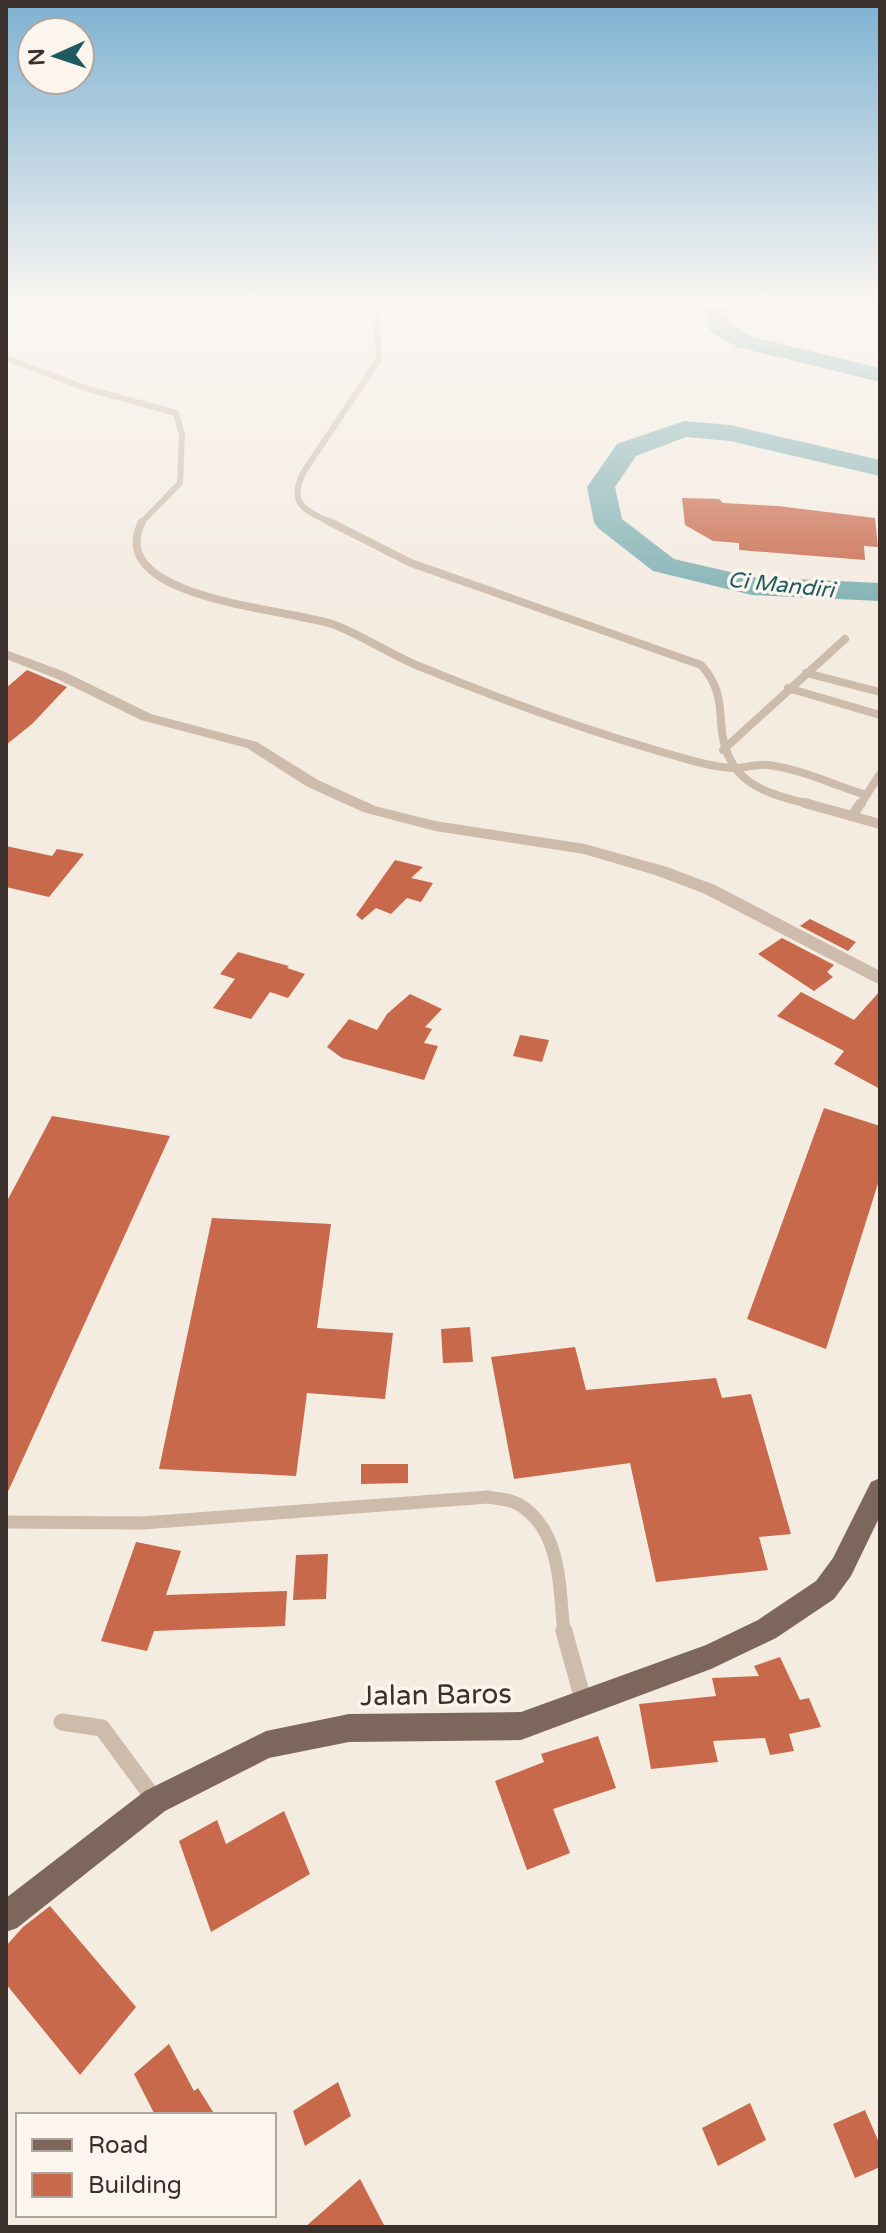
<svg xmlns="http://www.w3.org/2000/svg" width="886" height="2233" viewBox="0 0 886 2233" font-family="'Varela Round',sans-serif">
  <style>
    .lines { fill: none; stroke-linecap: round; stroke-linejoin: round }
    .river { fill: #7fb0b2; fill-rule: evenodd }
    .building { fill: #c8694b }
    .lane-far4 { stroke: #cdbbac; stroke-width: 6 }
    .lane-far3 { stroke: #cdbbac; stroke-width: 8 }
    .lane-far2 { stroke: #cdbbac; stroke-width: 10 }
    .lane-far1 { stroke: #cdbbac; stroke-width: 13 }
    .lane { stroke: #cdbbac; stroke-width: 17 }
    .street { fill: #cdbbac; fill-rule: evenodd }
    .primary { fill: #7d675c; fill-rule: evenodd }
    .labels { text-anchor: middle; stroke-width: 7; stroke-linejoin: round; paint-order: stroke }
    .far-water-label { font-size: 22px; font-style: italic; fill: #1f5a5e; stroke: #fbf5ee }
    .near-street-label { font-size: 28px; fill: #3b302b; stroke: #fbf5ee }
  </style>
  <rect width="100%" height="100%" fill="#f4ebe1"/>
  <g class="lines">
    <!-- river -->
    <path class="river" d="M 703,306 L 725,306 L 730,324 L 753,337 L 880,368 L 880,382 L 737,347 L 711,332 Z
      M 684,421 L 730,425 L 880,460 L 880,476 L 730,441 L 686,437 L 636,456 L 615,487 L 622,519 L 674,559 L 752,577 L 880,583 L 880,601 L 752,595 L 653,571 L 598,528 L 594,522 L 587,487 L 617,444 Z"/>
  </g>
  <!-- building -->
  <path class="building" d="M 682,498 L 719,499 L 723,503 L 778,506 L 875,518 L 878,547 L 864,546 L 865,560 L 739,550 L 739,543 L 713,541 L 685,525 Z
    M 27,670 L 67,687 L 32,724 L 6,745 L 6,688 Z
    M 6,846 L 52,856 L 57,849 L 84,854 L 49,897 L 6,887 Z
    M 395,860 L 423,867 L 411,878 L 433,883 L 421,902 L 407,898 L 391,914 L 376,908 L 362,920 L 356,915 Z
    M 810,919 L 856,942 L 848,951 L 800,926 Z
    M 782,938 L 834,965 L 827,972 L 833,977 L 814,991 L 758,954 Z
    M 238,952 L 289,966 L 287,968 L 305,974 L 288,998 L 270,992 L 251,1019 L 213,1008 L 235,979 L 220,974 Z
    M 880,991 L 880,1089 L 834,1064 L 844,1051 L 777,1016 L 801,992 L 854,1020 Z
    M 410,994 L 442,1009 L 425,1027 L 432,1029 L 424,1043 L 438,1046 L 424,1080 L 342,1058 L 327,1047 L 349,1019 L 377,1030 L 387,1014 Z
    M 520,1035 L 549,1040 L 542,1062 L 513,1056 Z
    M 824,1108 L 880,1126 L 880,1177 L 826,1349 L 747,1319 Z
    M 52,1116 L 170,1136 L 6,1496 L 6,1203 Z
    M 212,1218 L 331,1224 L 317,1328 L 393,1333 L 385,1399 L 307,1393 L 296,1476 L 159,1469 Z
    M 470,1327 L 473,1362 L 443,1363 L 441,1329 Z
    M 575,1347 L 586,1390 L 716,1378 L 722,1398 L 751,1394 L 791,1534 L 759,1537 L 768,1570 L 656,1582 L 630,1463 L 514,1479 L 491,1357 Z
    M 361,1464 L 408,1464 L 408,1483 L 361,1484 Z
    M 136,1542 L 181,1551 L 166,1595 L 287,1591 L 285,1626 L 154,1631 L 147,1651 L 101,1641 Z
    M 328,1554 L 326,1599 L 293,1600 L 296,1555 Z
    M 780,1657 L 800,1700 L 809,1698 L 821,1727 L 789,1734 L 794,1751 L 770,1755 L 765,1738 L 713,1741 L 718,1762 L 651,1769 L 639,1704 L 716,1696 L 712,1678 L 759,1676 L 754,1666 Z
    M 598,1736 L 616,1788 L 553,1809 L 570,1853 L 527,1870 L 495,1781 L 544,1762 L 541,1754 Z
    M 284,1811 L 310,1874 L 211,1932 L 179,1841 L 217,1820 L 226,1844 Z
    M 50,1906 L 136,2007 L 80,2075 L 6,1984 L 6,1946 L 23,1927 Z
    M 169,2044 L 194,2091 L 198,2088 L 215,2115 L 155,2115 L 134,2074 Z
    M 338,2082 L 351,2116 L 305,2146 L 293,2111 Z
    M 750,2103 L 766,2140 L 718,2166 L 702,2128 Z
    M 865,2110 L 880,2145 L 880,2167 L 855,2178 L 833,2124 Z
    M 360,2179 L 385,2227 L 305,2227 Z"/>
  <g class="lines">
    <!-- lane-far4 -->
    <path class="lane-far4" d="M 298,306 L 302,309
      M 6,358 L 85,388 L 176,413 L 182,435 L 180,483 L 140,524
      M 334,524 C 308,511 287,507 303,473 L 379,359 L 376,306"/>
    <!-- lane-far3 -->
    <path class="lane-far3" d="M 142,522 C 102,600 294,609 335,625 C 363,636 388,653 416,665 C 494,697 574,726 655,750 C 680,757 706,766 732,768 C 744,769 756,763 768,765 C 801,769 834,785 866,795
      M 330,522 L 411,563 L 701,665 C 717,682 720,699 721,722 C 724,782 762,793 813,805
      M 806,673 L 880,692
      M 788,688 L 880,715
      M 723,750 L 845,639
      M 860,805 L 880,774"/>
    <!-- lane-far2 -->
    <path class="lane-far2" d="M 805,803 L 880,824
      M 854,813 L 861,803"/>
    <!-- lane-far1 -->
    <path class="lane-far1" d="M 6,1522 L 143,1523 L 488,1497 C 497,1499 510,1499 518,1504 C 562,1529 559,1588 564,1633"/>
    <!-- lane -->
    <path class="lane" d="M 564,1631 L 584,1703
      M 62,1722 L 102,1728 L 155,1800"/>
    <!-- street -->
    <path class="street" d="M 6,650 L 65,672 L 151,714 L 257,742 L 318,780 L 375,806 L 435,821 L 585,844 L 667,867 L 715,885 L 880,971 L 880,985 L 703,893 L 655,875 L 584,854 L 435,831 L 363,812 L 306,786 L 247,748 L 141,720 L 55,678 L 6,659 Z"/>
    <!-- primary -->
    <path class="primary" d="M 880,1478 L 880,1516 L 851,1576 L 834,1599 L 776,1638 L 711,1669 L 521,1740 L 349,1742 L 269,1758 L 165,1811 L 17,1928 L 6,1932 L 6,1898 L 145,1791 L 266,1731 L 349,1714 L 521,1712 L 706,1645 L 758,1620 L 816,1581 L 833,1558 L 871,1482 Z"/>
  </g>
  <!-- sky -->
  <linearGradient id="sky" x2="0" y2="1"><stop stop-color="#7eb2d2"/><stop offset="0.49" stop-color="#faf6f2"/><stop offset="1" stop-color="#faf6f2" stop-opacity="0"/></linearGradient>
  <rect width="886" height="619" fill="url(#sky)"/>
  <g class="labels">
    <!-- far-water labels -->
    <g class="far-water-label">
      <text transform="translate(781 584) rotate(6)" y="8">Ci Mandiri</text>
    </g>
    <!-- near-street labels -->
    <g class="near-street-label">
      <text transform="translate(436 1694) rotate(-1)" y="10">Jalan Baros</text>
    </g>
  </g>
  <!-- border -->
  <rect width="886" height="2233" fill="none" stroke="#3b302b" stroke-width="16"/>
  <!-- legend -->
  <rect x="16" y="2113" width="260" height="104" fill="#fbf5ee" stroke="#aea6a0" stroke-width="2"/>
  <rect x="32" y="2139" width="40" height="12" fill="#7d675c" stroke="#aea6a0" stroke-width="2"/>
  <text x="88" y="2153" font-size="24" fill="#3b302b">Road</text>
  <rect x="32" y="2173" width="40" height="24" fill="#c8694b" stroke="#aea6a0" stroke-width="2"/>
  <text x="88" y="2193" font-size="24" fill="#3b302b">Building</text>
  <!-- north arrow -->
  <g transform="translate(56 56) rotate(267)"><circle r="38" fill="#fbf5ee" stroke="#aea6a0" stroke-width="2"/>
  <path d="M0-6L14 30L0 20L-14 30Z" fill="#1f5a5e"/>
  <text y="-12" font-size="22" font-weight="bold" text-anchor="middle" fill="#3b302b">N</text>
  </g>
</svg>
